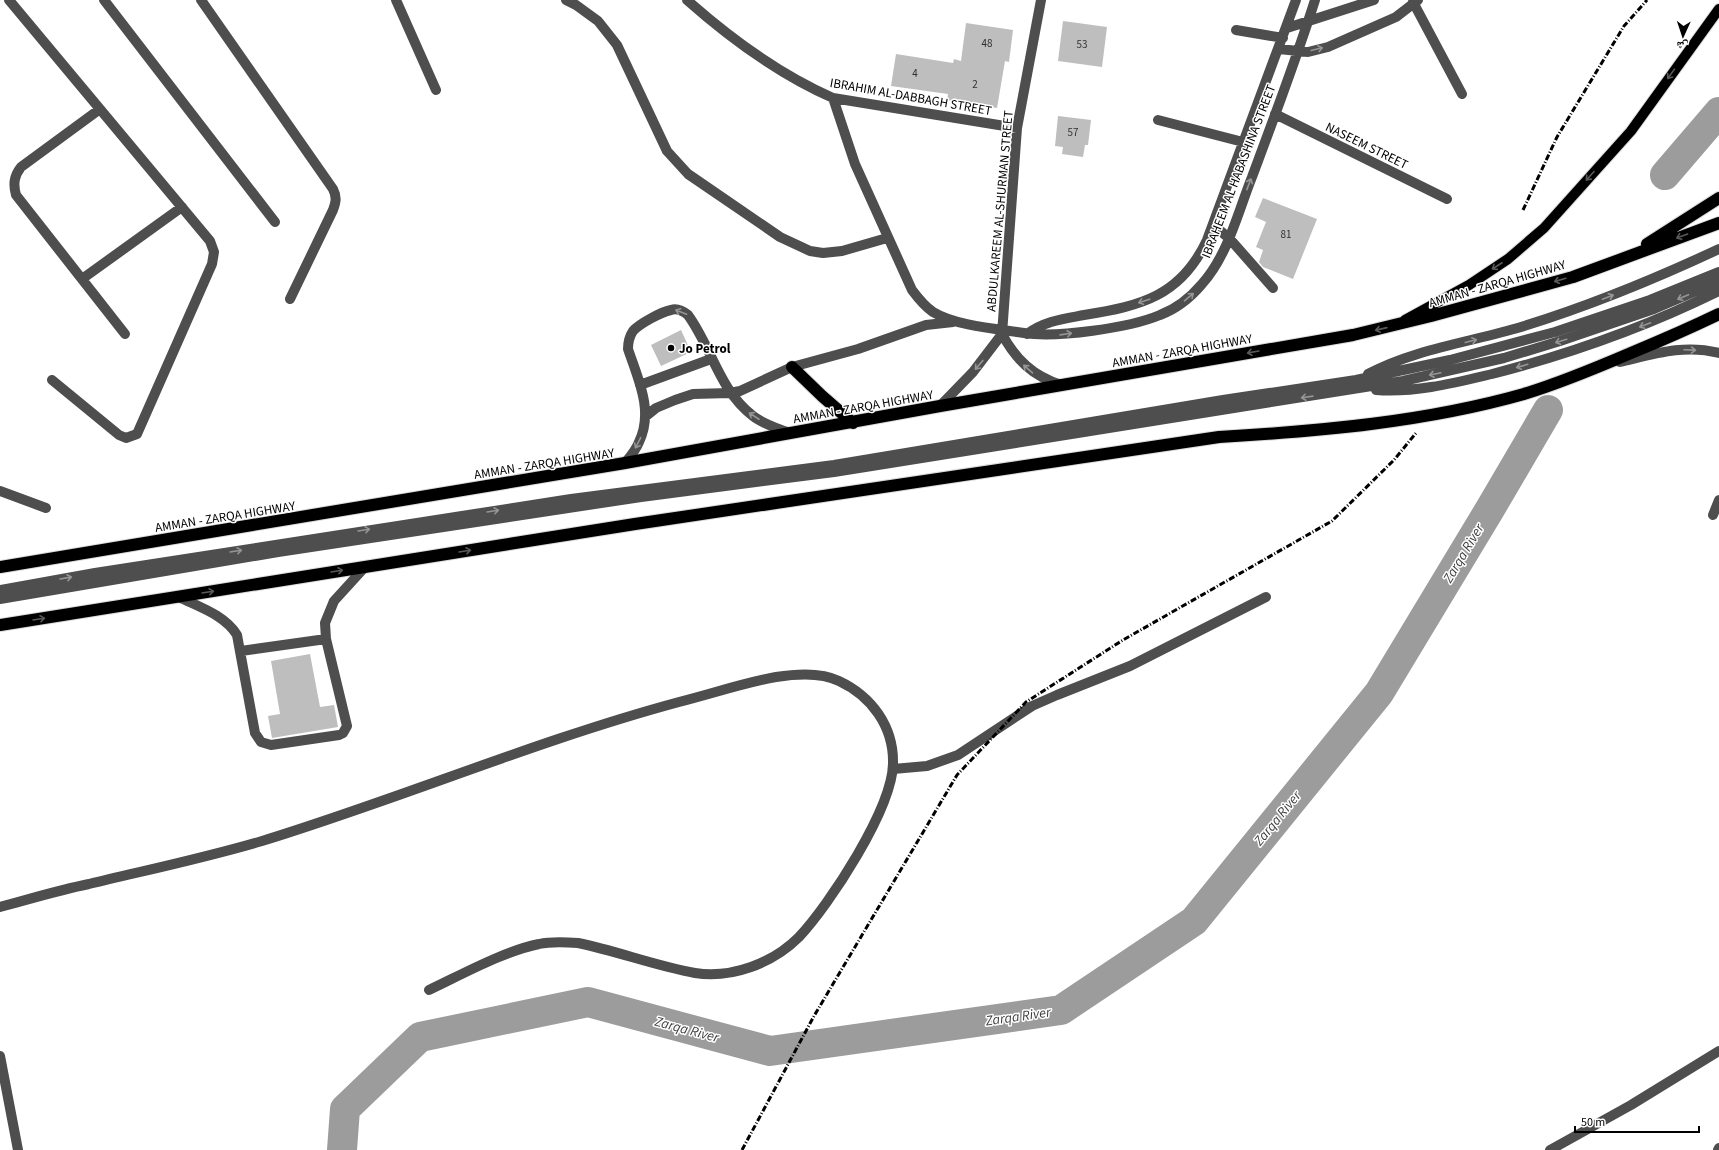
<svg xmlns="http://www.w3.org/2000/svg" width="1719" height="1150" viewBox="0 0 1719 1150" font-family="'Source Sans 3','Noto Naskh Arabic',sans-serif">
  <style>
    .lines { fill: none; stroke-linecap: round; stroke-linejoin: round }
    .river { stroke: #9c9c9c; stroke-width: 30 }
    .building { fill: #bebebe }
    .major-casing { stroke: #dbdbdb; stroke-width: 12 }
    .highway-casing { stroke: #dbdbdb; stroke-width: 14 }
    .minor { stroke: #4e4e4e; stroke-width: 10 }
    .major { stroke: #000; stroke-width: 10 }
    .highway { stroke: #000; stroke-width: 12 }
    .rail { stroke: #000; stroke-width: 3; stroke-dasharray: 6 2 1 2; stroke-linecap: butt }
    .oneway { stroke: #959595 }
    .oneway2 { stroke: #595959 }
    .poi-dot { fill: #000; stroke: #fff; stroke-width: 1.5 }
    .labels { text-anchor: middle; stroke-width: 3; stroke-linejoin: round; paint-order: stroke }
    .number-label { font-size: 11px; fill: #303030 }
    .street-label { font-size: 13px; fill: #000; stroke: #fff }
    .poi-label { font-size: 13px; font-weight: bold; fill: #000; stroke: #fff; text-anchor: start }
    .water-label { font-size: 14px; font-style: italic; fill: #3d3d3d; stroke: #fff }
  </style>
  <rect width="100%" height="100%" fill="#fff"/>
  <g class="lines">
    <!-- river -->
    <path class="river" d="M 1665,175 L 1719,112
      M 342,1150 L 345,1109 L 420,1037 L 588,1002 L 770,1051 L 1061,1010 L 1194,921 L 1379,693 L 1490,509 L 1548,410"/>
  </g>
  <!-- building -->
  <path class="building" d="M 1063,21 L 1107,27 L 1102,67 L 1058,61 Z
    M 966,23 L 1013,30 L 1009,62 L 1005,61 L 997,108 L 947,100 L 948,94 L 891,86 L 896,54 L 953,63 L 954,59 L 961,61 Z
    M 1058,116 L 1091,120 L 1088,145 L 1085,145 L 1083,157 L 1062,154 L 1063,147 L 1055,146 Z
    M 1263,198 L 1317,219 L 1293,279 L 1263,267 L 1259,262 L 1263,250 L 1256,247 L 1266,222 L 1255,217 Z
    M 681,330 L 691,352 L 661,366 L 651,345 Z
    M 310,654 L 320,707 L 334,705 L 338,727 L 272,738 L 268,716 L 280,714 L 271,661 Z"/>
  <g class="lines">
    <defs>
      <path id="major" d="M 1405,320 L 1469,285 L 1508,259 L 1544,228 L 1631,131 L 1719,9"/>
      <path id="highway" d="M 1647,244 L 1719,198
        M 792,367 L 822,396 L 853,423
        M 0,567 L 625,463 L 940,406 L 1353,335 L 1431,316 L 1573,277 L 1719,223
        M 0,625 L 635,524 L 1219,437 C 1321,431 1425,422 1524,394 C 1560,383 1596,368 1631,353 C 1660,341 1690,328 1719,314"/>
    </defs>
    <!-- major casing -->
    <use href="#major" class="major-casing"/>
    <!-- highway casing -->
    <use href="#highway" class="highway-casing"/>
    <!-- minor -->
    <path class="minor" d="M 9,0 L 210,241 L 214,252 L 212,264 L 137,434 L 126,438 L 119,435 L 52,380
      M 104,0 L 275,222
      M 201,0 L 333,189 C 337,197 336,202 333,210 L 290,299
      M 396,0 L 436,90
      M 566,0 L 576,5 L 598,21 L 617,45 L 667,151 L 688,174 L 780,237 L 810,251 L 823,253 L 842,251 L 887,238
      M 687,0 C 731,39 778,74 833,98 L 1017,128
      M 1041,0 L 1017,128 L 1002,334 C 1016,360 1033,376 1061,385
      M 1413,2 L 1462,94
      M 1287,28 L 1374,0
      M 1236,30 L 1283,38
      M 1279,49 L 1308,52 L 1328,47 L 1396,17 L 1418,0
      M 833,98 L 855,164 L 912,290 C 918,298 924,306 933,312 C 956,326 998,329 1024,333 C 1057,338 1129,328 1160,315 C 1176,309 1191,297 1202,284 C 1228,255 1238,212 1252,177 C 1274,118 1296,60 1315,0
      M 100,109 L 21,167 C 14,176 13,184 16,195 L 125,334
      M 1275,114 L 1447,199
      M 1158,120 L 1243,142
      M 1213,225 L 1229,238 L 1273,288
      M 82,279 L 182,207
      M 1027,334 C 1045,321 1063,319 1084,315 C 1141,306 1181,296 1207,240 L 1296,0
      M 1620,362 C 1654,354 1684,344 1719,353
      M 1368,374 C 1415,349 1471,342 1521,327 C 1589,306 1655,279 1719,249
      M 640,385 L 711,359
      M 1376,390 C 1415,393 1454,383 1492,374 C 1570,354 1646,327 1719,291
      M 940,406 L 973,372 L 1002,334
      M 646,416 L 656,408 L 675,400 L 693,394 L 730,393 L 740,391 L 792,367 L 858,349 L 926,325 L 953,322
      M 625,463 C 630,457 636,450 639,442 C 654,411 638,379 628,349 C 628,342 629,337 633,331 C 639,324 661,312 671,310 C 677,308 683,311 688,315 C 712,348 719,390 753,416 C 763,424 777,428 789,433
      M 0,491 L 46,508
      M 1713,515 L 1719,500
      M 0,590 L 95,573 L 571,499 L 834,465 L 1223,400 L 1356,380 L 1450,360 L 1555,332 L 1650,300 L 1719,272
      M 179,597 C 199,607 225,615 237,635 L 255,733 L 261,742 L 271,745 L 339,735 L 343,733 L 347,726 L 326,639 L 325,623 L 334,601 L 365,567
      M 0,599 L 278,552 L 641,497 L 834,472 L 1403,381 L 1504,358 L 1560,341 L 1654,309 L 1719,281
      M 241,651 L 326,639
      M 893,769 L 927,766 L 958,755 L 1032,706 L 1057,695 L 1130,666 L 1266,597
      M 0,907 C 30,899 59,890 89,884 C 147,870 205,858 262,841 C 402,798 538,740 679,702 C 711,694 743,683 776,677 C 795,674 821,672 839,681 C 871,696 894,726 893,764 C 892,809 830,904 799,937 C 786,950 768,961 751,967 C 734,973 713,976 695,973 C 656,966 617,951 578,943 C 565,942 552,941 539,944 C 504,951 461,975 429,990
      M 0,1056 L 18,1150
      M 1550,1150 L 1631,1105 L 1719,1051
      M 1718,1150 L 1719,1148"/>
    <!-- major -->
    <use href="#major" class="major"/>
    <!-- highway -->
    <use href="#highway" class="highway"/>
    <!-- rail -->
    <path class="rail" d="M 1523,210 L 1557,137 L 1624,26 L 1647,0
      M 742,1150 L 814,1016 L 957,775 L 1026,702 L 1123,640 L 1332,521 L 1394,460 L 1416,433"/>
  </g>
  <!-- one-way arrows -->
  <defs><path id="oneway-shaft" d="M-6 0H5M1.5-3L5.5 0L1.5 3" fill="none" stroke-width="1.6" stroke-linecap="round" stroke-linejoin="round"/></defs>
  <g class="oneway">
    <use href="#oneway-shaft" transform="translate(1317 49) rotate(-14)"/>
    <use href="#oneway-shaft" transform="translate(1249 184) rotate(-69)"/>
    <use href="#oneway-shaft" transform="translate(1189 297) rotate(-40)"/>
    <use href="#oneway-shaft" transform="translate(1608 297) rotate(-21)"/>
    <use href="#oneway-shaft" transform="translate(1683 297) rotate(157)"/>
    <use href="#oneway-shaft" transform="translate(1144 301) rotate(162)"/>
    <use href="#oneway-shaft" transform="translate(681 312) rotate(-159)"/>
    <use href="#oneway-shaft" transform="translate(1645 325) rotate(159)"/>
    <use href="#oneway-shaft" transform="translate(1066 334) rotate(-8)"/>
    <use href="#oneway-shaft" transform="translate(1471 341) rotate(-14)"/>
    <use href="#oneway-shaft" transform="translate(1561 341) rotate(163)"/>
    <use href="#oneway-shaft" transform="translate(1690 350) rotate(2)"/>
    <use href="#oneway-shaft" transform="translate(979 365) rotate(130)"/>
    <use href="#oneway-shaft" transform="translate(1522 366) rotate(164)"/>
    <use href="#oneway-shaft" transform="translate(1028 369) rotate(-139)"/>
    <use href="#oneway-shaft" transform="translate(1435 374) rotate(168)"/>
    <use href="#oneway-shaft" transform="translate(1307 397) rotate(172)"/>
    <use href="#oneway-shaft" transform="translate(754 416) rotate(-147)"/>
    <use href="#oneway-shaft" transform="translate(638 443) rotate(117)"/>
    <use href="#oneway-shaft" transform="translate(493 511) rotate(-9)"/>
    <use href="#oneway-shaft" transform="translate(364 530) rotate(-9)"/>
    <use href="#oneway-shaft" transform="translate(236 551) rotate(-9)"/>
    <use href="#oneway-shaft" transform="translate(66 578) rotate(-10)"/>
  </g>
  <g class="oneway2">
    <use href="#oneway-shaft" transform="translate(1671 74) rotate(126)"/>
    <use href="#oneway-shaft" transform="translate(1590 176) rotate(132)"/>
    <use href="#oneway-shaft" transform="translate(1682 236) rotate(160)"/>
    <use href="#oneway-shaft" transform="translate(1497 266) rotate(147)"/>
    <use href="#oneway-shaft" transform="translate(1560 280) rotate(164)"/>
    <use href="#oneway-shaft" transform="translate(1381 329) rotate(167)"/>
    <use href="#oneway-shaft" transform="translate(1253 352) rotate(170)"/>
    <use href="#oneway-shaft" transform="translate(465 551) rotate(-9)"/>
    <use href="#oneway-shaft" transform="translate(337 571) rotate(-9)"/>
    <use href="#oneway-shaft" transform="translate(208 592) rotate(-9)"/>
    <use href="#oneway-shaft" transform="translate(39 619) rotate(-9)"/>
  </g>
  <!-- markers -->
  <circle class="poi-dot" cx="671" cy="348" r="4"/>
  <g class="labels">
    <!-- number labels -->
    <g class="number-label">
      <text x="987" y="47">48</text>
      <text x="1082" y="48">53</text>
      <text x="915" y="77">4</text>
      <text x="975" y="88">2</text>
      <text x="1073" y="136">57</text>
      <text x="1286" y="238">81</text>
    </g>
    <!-- street labels -->
    <g class="street-label">
      <text transform="translate(911 96) rotate(10)" y="5">IBRAHIM AL-DABBAGH STREET</text>
      <text transform="translate(1367 145) rotate(26)" y="5">NASEEM STREET</text>
      <text transform="translate(1238 171) rotate(-69)" y="5">IBRAHEEM AL HABASHINA STREET</text>
      <text transform="translate(999 211) rotate(-85)" y="5">ABDULKAREEM AL-SHURMAN STREET</text>
      <text transform="translate(1497 283) rotate(-16)" y="5">AMMAN - ZARQA HIGHWAY</text>
      <text transform="translate(1182 350) rotate(-10)" y="5">AMMAN - ZARQA HIGHWAY</text>
      <text transform="translate(863 406) rotate(-10)" y="5">AMMAN - ZARQA HIGHWAY</text>
      <text transform="translate(544 463) rotate(-9)" y="5">AMMAN - ZARQA HIGHWAY</text>
      <text transform="translate(225 516) rotate(-9)" y="5">AMMAN - ZARQA HIGHWAY</text>
    </g>
    <!-- poi labels -->
    <g class="poi-label">
      <text x="679" y="353">Jo Petrol</text>
    </g>
    <!-- water labels -->
    <g class="water-label">
      <text transform="translate(1463 553) rotate(-59)" y="5">Zarqa River</text>
      <text transform="translate(1277 818) rotate(-51)" y="5">Zarqa River</text>
      <text transform="translate(1018 1016) rotate(-8)" y="5">Zarqa River</text>
      <text transform="translate(687 1029) rotate(15)" y="5">Zarqa River</text>
    </g>
  </g>
  <!-- north arrow -->
  <g transform="translate(1683 36) rotate(183)" stroke="#ffffff" stroke-width="3" paint-order="stroke">
  <path d="M0-3L7 15L0 10L-7 15Z" fill="#000000"/>
  <text y="-6" font-size="11" font-weight="bold" text-anchor="middle" fill="#000000">ش</text>
  </g>
  <!-- scale -->
  <path d="M1575 1126v6h124v-6" fill="none" stroke="#000000" stroke-width="2"/>
  <text x="1581" y="1126" font-size="12" fill="#000000" stroke="#ffffff" stroke-width="3" paint-order="stroke">50 m</text>
</svg>
